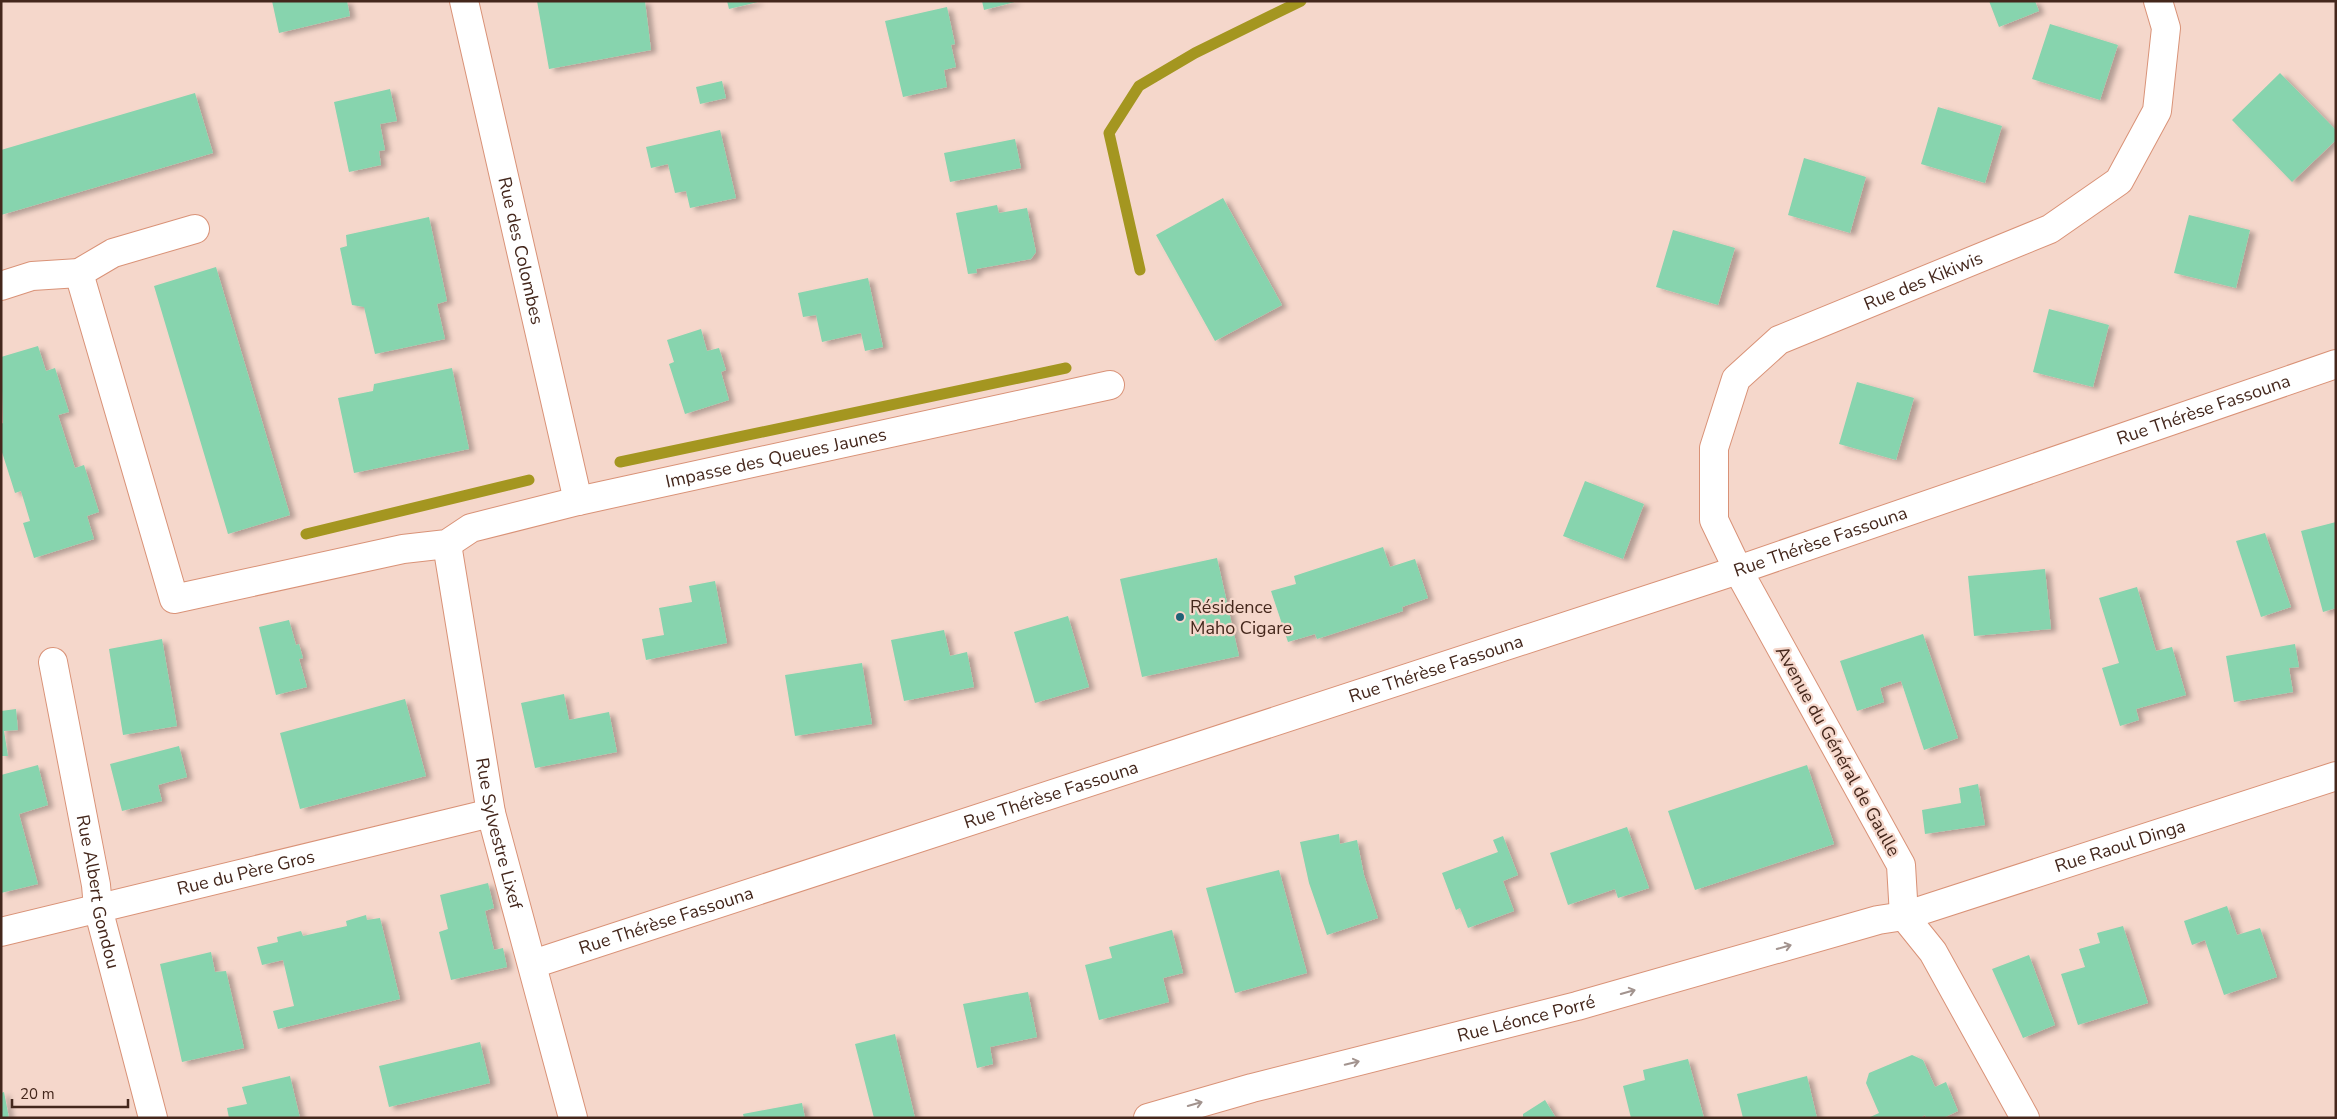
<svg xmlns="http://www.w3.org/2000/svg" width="2337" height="1119" viewBox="0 0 2337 1119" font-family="'Nunito Sans',sans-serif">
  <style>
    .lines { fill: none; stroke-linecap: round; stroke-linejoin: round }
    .stream { stroke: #a49620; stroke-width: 11 }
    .building { fill: #87d4ae; filter: url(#shadow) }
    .street-casing { stroke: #d99277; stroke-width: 30 }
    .street { stroke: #fff; stroke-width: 28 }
    .oneway { stroke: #a2938e }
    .poi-dot { fill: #206276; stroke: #f5d7cb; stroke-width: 2 }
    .labels { text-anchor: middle; stroke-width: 4.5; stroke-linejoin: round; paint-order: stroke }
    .street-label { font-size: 18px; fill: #44271c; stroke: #f5d7cb }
    .poi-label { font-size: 18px; fill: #44271c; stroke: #f5d7cb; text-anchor: start }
  </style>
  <defs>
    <filter id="shadow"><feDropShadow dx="5.5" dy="3" stdDeviation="2.5" flood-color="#0004"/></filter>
  </defs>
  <rect width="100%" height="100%" fill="#f5d7cb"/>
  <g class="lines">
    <!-- stream -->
    <path class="stream" d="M 1140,270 L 1109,133 L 1139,86 L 1195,53 L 1301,1
      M 620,462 L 1066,368
      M 306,534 L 529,480"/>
  </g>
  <!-- building -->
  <path class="building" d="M 272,1 L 347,1 L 350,16 L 279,33 Z
    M 537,1 L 645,1 L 651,50 L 549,69 Z
    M 727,1 L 757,1 L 758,2 L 729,9 Z
    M 982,1 L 1015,1 L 1015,2 L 984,10 Z
    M 1989,1 L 2035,1 L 2039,11 L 1999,27 Z
    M 947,7 L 955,44 L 951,45 L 956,67 L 944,70 L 947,87 L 903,97 L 885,21 Z
    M 2050,24 L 2118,45 L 2100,100 L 2032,79 Z
    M 2280,73 L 2336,130 L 2336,140 L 2292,182 L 2232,120 Z
    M 722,81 L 726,98 L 700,104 L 696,87 Z
    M 390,89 L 397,121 L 380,124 L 385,150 L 379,151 L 381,165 L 349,172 L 334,102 Z
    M 195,93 L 213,153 L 1,215 L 1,150 Z
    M 1938,107 L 2002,126 L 1985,183 L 1921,164 Z
    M 720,130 L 736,198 L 690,208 L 686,191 L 675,193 L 668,164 L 651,168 L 646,147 Z
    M 1015,139 L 1021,168 L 950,182 L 944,153 Z
    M 1804,158 L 1866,177 L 1850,233 L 1788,215 Z
    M 1223,198 L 1282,305 L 1215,341 L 1156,235 Z
    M 997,205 L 999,213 L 1027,208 L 1036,252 L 1031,259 L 976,269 L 977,273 L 968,274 L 956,213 Z
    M 2189,215 L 2250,230 L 2236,288 L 2174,273 Z
    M 429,217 L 447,301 L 437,304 L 445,339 L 375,354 L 364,307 L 352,305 L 340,248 L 347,246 L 346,235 Z
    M 1673,230 L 1735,248 L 1718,305 L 1656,287 Z
    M 216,267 L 290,515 L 228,534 L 154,286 Z
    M 868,278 L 883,347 L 865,351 L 861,333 L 822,342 L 816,315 L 803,317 L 798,293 Z
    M 2049,309 L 2109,325 L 2093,387 L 2033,372 Z
    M 701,329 L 707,351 L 719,348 L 726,370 L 721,372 L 729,400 L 685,414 L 669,364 L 674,362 L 667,340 Z
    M 38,346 L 46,371 L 55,368 L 69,412 L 58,415 L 75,468 L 84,465 L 99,512 L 87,516 L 94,539 L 34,558 L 23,523 L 30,521 L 21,491 L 15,493 L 1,449 L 1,424 L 3,423 L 1,357 Z
    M 452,368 L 469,449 L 354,473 L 338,398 L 373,391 L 374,384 Z
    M 1857,382 L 1914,398 L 1896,460 L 1839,444 Z
    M 1585,481 L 1644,504 L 1623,559 L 1563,536 Z
    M 2336,522 L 2336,608 L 2323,612 L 2301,531 Z
    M 2265,533 L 2291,607 L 2261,617 L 2236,541 Z
    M 1383,547 L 1390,567 L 1415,559 L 1428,598 L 1402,607 L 1403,611 L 1317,639 L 1315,634 L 1288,642 L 1271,591 L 1296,584 L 1294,576 Z
    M 1217,558 L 1239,656 L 1142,677 L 1120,579 Z
    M 2045,569 L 2051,629 L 1974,636 L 1968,576 Z
    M 715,581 L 727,643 L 646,660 L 642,639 L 664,635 L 659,608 L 692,602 L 689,586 Z
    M 2137,587 L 2156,651 L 2172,647 L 2186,695 L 2136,709 L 2139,720 L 2120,726 L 2102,668 L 2119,663 L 2099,598 Z
    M 1068,616 L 1089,687 L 1035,703 L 1014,632 Z
    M 289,620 L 296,645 L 299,644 L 303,658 L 299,659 L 307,687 L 276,695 L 259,627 Z
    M 944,630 L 950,656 L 967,652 L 974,687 L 904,701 L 891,640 Z
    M 1923,634 L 1958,738 L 1924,750 L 1901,681 L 1880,688 L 1884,702 L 1857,711 L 1840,661 Z
    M 162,639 L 177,726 L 123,735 L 109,649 Z
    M 2295,644 L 2299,667 L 2289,668 L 2293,692 L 2234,702 L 2226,656 Z
    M 862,663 L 872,724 L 795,736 L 785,675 Z
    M 564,694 L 569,720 L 609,712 L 617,752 L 535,768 L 521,703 Z
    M 405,699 L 426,776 L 300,809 L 280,733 Z
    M 16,709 L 18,730 L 4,731 L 8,756 L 1,756 L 1,711 Z
    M 179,746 L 187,777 L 158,785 L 162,801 L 122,811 L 110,764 Z
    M 38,765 L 48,805 L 19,814 L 38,884 L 1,893 L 1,775 Z
    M 1807,765 L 1834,844 L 1695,890 L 1668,811 Z
    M 1978,784 L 1985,825 L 1925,834 L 1922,810 L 1961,803 L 1959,788 Z
    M 1627,827 L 1649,888 L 1618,898 L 1615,889 L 1568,905 L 1550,853 Z
    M 1339,834 L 1340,844 L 1357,840 L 1364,875 L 1378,918 L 1327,935 L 1309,883 L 1300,842 Z
    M 1503,836 L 1518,875 L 1503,881 L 1514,911 L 1468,928 L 1460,908 L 1456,910 L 1442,873 L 1498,852 L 1493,840 Z
    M 1279,870 L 1307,973 L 1235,993 L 1206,888 Z
    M 488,883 L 494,908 L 485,911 L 494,950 L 503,948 L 507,967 L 451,980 L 439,932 L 448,929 L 440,895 Z
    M 2227,906 L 2237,935 L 2260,928 L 2277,977 L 2224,995 L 2205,940 L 2192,945 L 2184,921 Z
    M 366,915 L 367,920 L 380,918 L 400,999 L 278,1029 L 273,1011 L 294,1006 L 283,960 L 262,965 L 257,947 L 278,942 L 277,937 L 301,931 L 303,936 L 347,926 L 346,921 Z
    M 2123,926 L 2148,1003 L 2078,1025 L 2061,974 L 2085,967 L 2079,949 L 2100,943 L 2097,933 Z
    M 1172,930 L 1183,973 L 1163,978 L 1169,1002 L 1099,1020 L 1085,965 L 1112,958 L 1109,947 Z
    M 211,952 L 215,972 L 226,971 L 244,1048 L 182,1062 L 160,964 Z
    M 2029,955 L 2055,1025 L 2023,1038 L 1992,969 Z
    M 1028,992 L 1037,1037 L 990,1047 L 993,1064 L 977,1068 L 963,1004 Z
    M 895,1034 L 915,1118 L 874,1118 L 855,1044 Z
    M 480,1042 L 490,1083 L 389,1107 L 379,1066 Z
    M 1912,1055 L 1923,1060 L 1935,1087 L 1946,1082 L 1958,1111 L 1943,1118 L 1926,1118 L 1925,1115 L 1920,1118 L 1868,1118 L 1879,1113 L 1866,1083 L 1869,1073 Z
    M 1688,1059 L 1704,1118 L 1631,1118 L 1623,1086 L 1645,1080 L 1643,1070 Z
    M 290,1076 L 300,1118 L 229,1118 L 227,1108 L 247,1104 L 242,1087 Z
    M 1807,1076 L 1817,1118 L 1743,1118 L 1737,1094 Z
    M 4,1092 L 9,1118 L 1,1118 L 1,1093 Z
    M 1545,1100 L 1556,1118 L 1523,1118 L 1523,1114 Z
    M 802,1103 L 805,1118 L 744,1118 L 743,1114 Z"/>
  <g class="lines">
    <defs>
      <g id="street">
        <path id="s1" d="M 464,1 L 578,501"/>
        <path id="s2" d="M 79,273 L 174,599 L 403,549 L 447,544 L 471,528 L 578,501 L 1110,385"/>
        <path d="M 1,286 L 32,276 L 79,273 L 113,253 L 195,229"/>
        <path id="s3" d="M 447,544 L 491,813 L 573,1118"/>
        <path id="s4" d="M 53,662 L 96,885 L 98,908 L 153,1118"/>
        <path id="s5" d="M 1,932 L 491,813"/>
        <path id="s6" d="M 533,964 L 1738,570 L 2336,364"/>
        <path id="s7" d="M 1148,1118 L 1252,1088 L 1577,1006 L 1878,920 L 1904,916 L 2336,776"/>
        <path id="s8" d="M 2025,1118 L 1933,952 L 1904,916 L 1901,865 L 1738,570 L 1714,520 L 1714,448 L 1736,379 L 1779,340 L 2050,229 L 2119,181 L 2157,111 L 2166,28 L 2158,1"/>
      </g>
    </defs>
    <!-- street casing -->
    <use href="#street" class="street-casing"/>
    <!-- street -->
    <use href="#street" class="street"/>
  </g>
  <!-- one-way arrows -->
  <defs><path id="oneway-shaft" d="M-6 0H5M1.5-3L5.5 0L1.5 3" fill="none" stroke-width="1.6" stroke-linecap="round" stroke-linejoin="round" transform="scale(1.25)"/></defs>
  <g class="oneway">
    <use href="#oneway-shaft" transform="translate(1784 947) rotate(-16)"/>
    <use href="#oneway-shaft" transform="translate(1628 992) rotate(-16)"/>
    <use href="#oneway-shaft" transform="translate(1352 1063) rotate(-14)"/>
    <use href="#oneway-shaft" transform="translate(1195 1104) rotate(-16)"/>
  </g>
  <!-- markers -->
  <circle class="poi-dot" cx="1180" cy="617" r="5"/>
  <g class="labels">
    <!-- street labels -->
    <g class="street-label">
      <text dy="6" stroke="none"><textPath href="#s1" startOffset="256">Rue des Colombes</textPath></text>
      <text dy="6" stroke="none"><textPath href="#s8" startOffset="1038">Rue des Kikiwis</textPath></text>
      <text dy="6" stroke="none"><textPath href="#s6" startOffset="1760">Rue Thérèse Fassouna</textPath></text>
      <text dy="6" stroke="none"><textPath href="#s2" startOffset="960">Impasse des Queues Jaunes</textPath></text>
      <text dy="6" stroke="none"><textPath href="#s6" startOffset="1355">Rue Thérèse Fassouna</textPath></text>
      <text dy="6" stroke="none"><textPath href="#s6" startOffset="950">Rue Thérèse Fassouna</textPath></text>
      <text transform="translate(1838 751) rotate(61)" y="6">Avenue du Général de Gaulle</text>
      <text dy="6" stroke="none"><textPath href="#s6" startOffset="545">Rue Thérèse Fassouna</textPath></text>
      <text dy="6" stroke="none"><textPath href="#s3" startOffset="294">Rue Sylvestre Lixef</textPath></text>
      <text dy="6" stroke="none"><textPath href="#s7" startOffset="1010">Rue Raoul Dinga</textPath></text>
      <text dy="6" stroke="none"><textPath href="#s5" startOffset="252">Rue du Père Gros</textPath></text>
      <text dy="6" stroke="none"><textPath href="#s4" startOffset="234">Rue Albert Gondou</textPath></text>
      <text dy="6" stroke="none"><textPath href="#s6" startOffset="140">Rue Thérèse Fassouna</textPath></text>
      <text dy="6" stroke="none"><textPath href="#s7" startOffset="391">Rue Léonce Porré</textPath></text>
    </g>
    <!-- poi labels -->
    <g class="poi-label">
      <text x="1190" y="613">Résidence<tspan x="1190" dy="21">Maho Cigare</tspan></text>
    </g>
  </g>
  <!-- border -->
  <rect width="2337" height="1119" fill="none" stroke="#44271c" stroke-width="5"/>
  <!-- scale -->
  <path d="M12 1099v8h116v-8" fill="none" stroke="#44271c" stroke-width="2.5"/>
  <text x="20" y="1099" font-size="15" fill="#44271c" stroke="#f5d7cb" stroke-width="4" paint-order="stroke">20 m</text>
</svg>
